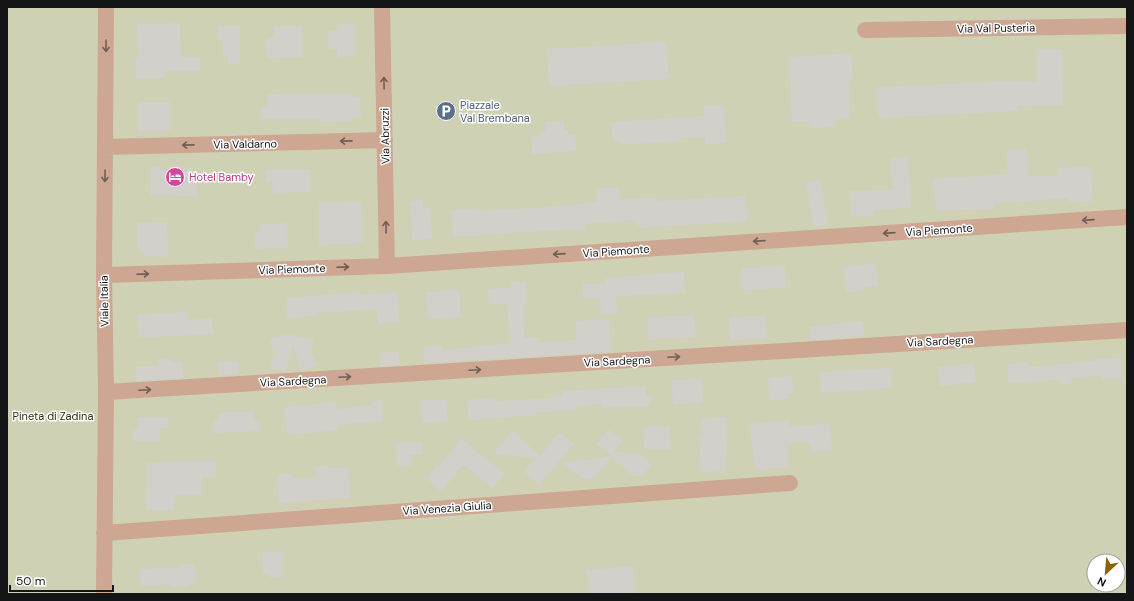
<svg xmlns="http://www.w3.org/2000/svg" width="1134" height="601" viewBox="0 0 1134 601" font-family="'DM Sans',sans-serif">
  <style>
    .green { fill: #cfd1b5; fill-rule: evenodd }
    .building { fill: #d3cfcb }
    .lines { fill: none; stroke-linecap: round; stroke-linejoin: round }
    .minor { stroke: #cea793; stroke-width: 16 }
    .oneway { stroke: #715e54 }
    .labels { text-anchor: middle; stroke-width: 3; stroke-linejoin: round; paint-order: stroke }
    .street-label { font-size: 11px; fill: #141516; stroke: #fff }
    .service-label { font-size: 11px; fill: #4e5e75; stroke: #fff; text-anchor: start }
    .hotel-label { font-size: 11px; fill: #b23c85; stroke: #fff; text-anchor: start }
    .park-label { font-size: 11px; fill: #2d2e0a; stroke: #fff }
  </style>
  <rect width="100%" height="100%" fill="#f3f5fa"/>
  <!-- green -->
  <path class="green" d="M 7,7 L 1127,7 L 1127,594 L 7,594 ZM 1094,561 L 1118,561 L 1118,585 L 1094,585 Z"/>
  <!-- building -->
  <path class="building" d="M 180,23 L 181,57 L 200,57 L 200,71 L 164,71 L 164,78 L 136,79 L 136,58 L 139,57 L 137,24 Z
    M 338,24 L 354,24 L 354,56 L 337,57 L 337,49 L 328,49 L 328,31 L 337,31 Z
    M 218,26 L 240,26 L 240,64 L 228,64 L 228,57 L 223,57 L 223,40 L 218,40 Z
    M 274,26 L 302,26 L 302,57 L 267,58 L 266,38 L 274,38 Z
    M 666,42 L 669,79 L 549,86 L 547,49 Z
    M 1037,49 L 1062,49 L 1063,105 L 1017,106 L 1018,111 L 878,118 L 877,87 L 1016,81 L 1037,82 Z
    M 851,53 L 853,81 L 849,81 L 850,119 L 834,120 L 834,127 L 809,128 L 809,122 L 792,122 L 789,57 Z
    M 351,93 L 352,97 L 360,97 L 361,117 L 352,117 L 352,121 L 320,122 L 320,119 L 261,119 L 261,107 L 267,107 L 267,94 Z
    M 138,102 L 170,102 L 171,131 L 138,131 Z
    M 724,105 L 726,143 L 705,144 L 705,137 L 680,138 L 680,141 L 621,145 L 620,142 L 613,142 L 611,122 L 704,116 L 703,106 Z
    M 564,121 L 564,130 L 568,130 L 568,135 L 575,134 L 576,151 L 532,154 L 531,136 L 540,135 L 540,132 L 546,131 L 545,122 Z
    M 1026,148 L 1028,177 L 1059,175 L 1058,168 L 1090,166 L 1093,201 L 1069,203 L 1068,198 L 994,204 L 995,209 L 936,211 L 933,179 L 1008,174 L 1006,150 Z
    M 908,156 L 911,208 L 874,210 L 874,216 L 851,217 L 850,191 L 892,190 L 890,158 Z
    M 179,166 L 186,171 L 188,167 L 201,176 L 197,182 L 197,196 L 150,195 L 151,167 L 161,167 L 168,171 L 171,167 L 177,170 Z
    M 310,169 L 310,192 L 273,193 L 272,181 L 266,182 L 265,170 Z
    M 820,180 L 828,224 L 814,227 L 806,182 Z
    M 619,187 L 620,199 L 658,198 L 658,201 L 745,196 L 747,221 L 637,228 L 636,220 L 585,224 L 586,229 L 574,230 L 574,229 L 453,237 L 452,210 L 474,209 L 475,211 L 530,208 L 530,209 L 597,202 L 596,189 Z
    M 423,200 L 423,208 L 430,208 L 432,239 L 412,240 L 410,201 Z
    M 361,202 L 363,243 L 319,245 L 319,203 Z
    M 167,222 L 168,257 L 146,256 L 137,247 L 137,223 Z
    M 287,223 L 288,248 L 255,249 L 254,233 L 260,233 L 259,224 Z
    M 876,263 L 878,286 L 865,287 L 865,291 L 846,292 L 844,267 Z
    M 785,266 L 786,288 L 742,290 L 741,268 Z
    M 684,272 L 685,293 L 616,296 L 617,314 L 601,315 L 600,299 L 583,299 L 583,284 L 606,283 L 605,278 Z
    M 510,282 L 526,282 L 526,303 L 523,303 L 524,338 L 539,337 L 540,342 L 576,340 L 576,321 L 609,319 L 611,352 L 424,363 L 423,347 L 442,346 L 442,350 L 510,343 L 507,304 L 489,305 L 488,289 L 511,288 Z
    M 459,290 L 461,317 L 428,319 L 426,292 Z
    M 359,292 L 360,295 L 397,292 L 399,322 L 378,324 L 377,309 L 317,313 L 317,316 L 287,318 L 286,298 Z
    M 187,312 L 187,320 L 212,318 L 213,334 L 139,338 L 137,315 Z
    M 694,315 L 696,337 L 649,340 L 647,317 Z
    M 765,316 L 767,338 L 730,340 L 729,317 Z
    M 863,321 L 864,336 L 811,340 L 810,327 Z
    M 287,334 L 314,340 L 311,353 L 317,366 L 301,371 L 293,344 L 286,372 L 270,369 L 274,354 L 269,339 Z
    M 399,352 L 400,365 L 380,366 L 380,353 Z
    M 1121,358 L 1122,378 L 1102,380 L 1101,375 L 1071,378 L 1072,384 L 1061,385 L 1060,380 L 1008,383 L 1007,364 L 1029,363 L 1029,366 L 1040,366 L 1095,361 L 1095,359 Z
    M 157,359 L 171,359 L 171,362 L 182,362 L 183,378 L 137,381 L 136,366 L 157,366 Z
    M 237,361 L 238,374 L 219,376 L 218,362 Z
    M 974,363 L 976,382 L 940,386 L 938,367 Z
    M 890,368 L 892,388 L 821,393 L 820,372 Z
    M 792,376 L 793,394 L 787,394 L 788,399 L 770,401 L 768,378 Z
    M 702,379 L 703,403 L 673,404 L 672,380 Z
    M 646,386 L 646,396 L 655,396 L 647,407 L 631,407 L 631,406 L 602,408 L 601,404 L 577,406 L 577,410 L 572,411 L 535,412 L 538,415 L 468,420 L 467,400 L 494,398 L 494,401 L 554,398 L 554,396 L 563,396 L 563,391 Z
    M 446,399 L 448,421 L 423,423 L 421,401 Z
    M 382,400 L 383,421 L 338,425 L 338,430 L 287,435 L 284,407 L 336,402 L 336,409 L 372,405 L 371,401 Z
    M 253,411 L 253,421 L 259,420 L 260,431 L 214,433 L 214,421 L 219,421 L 219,413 Z
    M 138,417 L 168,417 L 168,428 L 160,428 L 160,441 L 133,441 L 133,429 L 138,429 Z
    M 726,417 L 727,457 L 725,458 L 726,471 L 701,472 L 699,434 L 702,434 L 701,419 Z
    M 789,420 L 789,427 L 829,423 L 832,450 L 812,452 L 810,442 L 787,444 L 789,467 L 756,470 L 749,424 Z
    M 669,426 L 670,449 L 644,449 L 643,427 Z
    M 608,429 L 623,440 L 614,452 L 639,454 L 652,465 L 640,477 L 632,475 L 612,458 L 591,479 L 581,477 L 562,463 L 613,456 L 597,444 Z
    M 512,430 L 540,456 L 559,433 L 574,444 L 539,485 L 524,472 L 535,458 L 493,454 Z
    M 461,439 L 504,473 L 493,488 L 463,465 L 441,492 L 428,480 L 428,476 L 437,465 L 439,466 Z
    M 423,442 L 423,454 L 410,455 L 411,467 L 397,467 L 396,443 Z
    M 162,461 L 217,461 L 216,477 L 202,477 L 201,495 L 174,495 L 174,510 L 146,510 L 147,463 L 162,463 Z
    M 328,465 L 328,468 L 348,467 L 350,498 L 279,503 L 277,474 L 291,474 L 291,477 L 295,478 L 316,477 L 315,466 Z
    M 282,551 L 283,577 L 270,578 L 270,574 L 263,574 L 262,552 Z
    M 182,564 L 194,564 L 195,583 L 189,583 L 190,586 L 171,587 L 170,584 L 141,586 L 140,569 L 182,567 Z
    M 633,566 L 635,593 L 590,594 L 586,570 Z"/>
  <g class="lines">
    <!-- minor -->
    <path class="minor" d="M 382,7 L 387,266
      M 865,30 L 1127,26
      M 105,147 L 385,140
      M 104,275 L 387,266 L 1127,217
      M 106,392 L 1127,330
      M 104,533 L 790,483
      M 104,594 L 106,392 L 104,275 L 106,7"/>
  </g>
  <!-- one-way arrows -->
  <defs><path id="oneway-shaft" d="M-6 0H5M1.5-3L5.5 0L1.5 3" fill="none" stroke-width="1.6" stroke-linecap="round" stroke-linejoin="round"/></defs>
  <g class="oneway">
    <use href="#oneway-shaft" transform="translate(106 46) rotate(90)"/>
    <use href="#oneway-shaft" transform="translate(384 83) rotate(-91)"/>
    <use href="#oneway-shaft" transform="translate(346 141) rotate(179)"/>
    <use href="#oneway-shaft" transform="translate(188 145) rotate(179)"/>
    <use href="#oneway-shaft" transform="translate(105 176) rotate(91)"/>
    <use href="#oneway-shaft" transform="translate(1088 220) rotate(176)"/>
    <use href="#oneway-shaft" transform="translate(386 227) rotate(-91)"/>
    <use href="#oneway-shaft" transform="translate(889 233) rotate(176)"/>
    <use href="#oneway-shaft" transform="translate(759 241) rotate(176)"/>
    <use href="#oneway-shaft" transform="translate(559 254) rotate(176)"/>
    <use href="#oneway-shaft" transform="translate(343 267) rotate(-2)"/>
    <use href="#oneway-shaft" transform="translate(143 274) rotate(-2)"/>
    <use href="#oneway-shaft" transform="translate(674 357) rotate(-3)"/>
    <use href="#oneway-shaft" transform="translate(475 370) rotate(-3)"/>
    <use href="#oneway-shaft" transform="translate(345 377) rotate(-3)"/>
    <use href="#oneway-shaft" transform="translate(145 390) rotate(-3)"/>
  </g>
  <!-- icons -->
  <defs>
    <symbol id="parking-disc" viewBox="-11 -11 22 22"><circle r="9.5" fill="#5c6f8a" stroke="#fff"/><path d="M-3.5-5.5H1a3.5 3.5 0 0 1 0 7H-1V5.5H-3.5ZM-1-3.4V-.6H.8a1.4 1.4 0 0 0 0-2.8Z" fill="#fff"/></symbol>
    <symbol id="hotel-disc" viewBox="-11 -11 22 22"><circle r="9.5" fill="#d1479c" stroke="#fff"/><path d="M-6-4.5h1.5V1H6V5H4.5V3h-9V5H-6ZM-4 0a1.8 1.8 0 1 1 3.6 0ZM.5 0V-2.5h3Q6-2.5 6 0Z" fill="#fff"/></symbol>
  </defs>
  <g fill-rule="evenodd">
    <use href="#parking-disc" x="435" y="100" width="22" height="22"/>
    <use href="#hotel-disc" x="164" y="166" width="22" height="22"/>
  </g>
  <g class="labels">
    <!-- street labels -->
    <g class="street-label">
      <text transform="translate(996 28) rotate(-1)" y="4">Via Val Pusteria</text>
      <text transform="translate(385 136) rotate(-91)" y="4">Via Abruzzi</text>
      <text transform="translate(245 144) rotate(-1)" y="4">Via Valdarno</text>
      <text transform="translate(939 230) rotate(-4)" y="4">Via Piemonte</text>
      <text transform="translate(616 251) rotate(-4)" y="4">Via Piemonte</text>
      <text transform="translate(292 269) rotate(-2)" y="4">Via Piemonte</text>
      <text transform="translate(104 301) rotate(-91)" y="4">Viale Italia</text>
      <text transform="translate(940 341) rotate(-3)" y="4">Via Sardegna</text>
      <text transform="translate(617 361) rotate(-3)" y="4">Via Sardegna</text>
      <text transform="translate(293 381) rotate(-3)" y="4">Via Sardegna</text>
      <text transform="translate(447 508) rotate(-4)" y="4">Via Venezia Giulia</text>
    </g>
    <!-- service labels -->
    <g class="service-label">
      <text x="460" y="109">Piazzale<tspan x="460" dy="13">Val Brembana</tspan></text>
    </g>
    <!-- hotel labels -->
    <g class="hotel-label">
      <text x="189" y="181">Hotel Bamby</text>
    </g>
    <!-- park labels -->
    <g class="park-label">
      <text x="53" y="420">Pineta di Zadina</text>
    </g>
  </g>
  <!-- border -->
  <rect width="1134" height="601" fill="none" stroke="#141516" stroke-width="16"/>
  <!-- north arrow -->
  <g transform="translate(1106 573) rotate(206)"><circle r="19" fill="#ffffff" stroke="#a1a1a2"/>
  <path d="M0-3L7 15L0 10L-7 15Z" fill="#896401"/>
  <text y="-6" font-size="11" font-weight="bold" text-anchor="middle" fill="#141516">N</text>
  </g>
  <!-- scale -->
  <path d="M10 585v6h103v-6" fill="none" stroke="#141516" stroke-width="2"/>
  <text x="16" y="585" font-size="12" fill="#141516" stroke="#ffffff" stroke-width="3" paint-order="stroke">50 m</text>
</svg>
